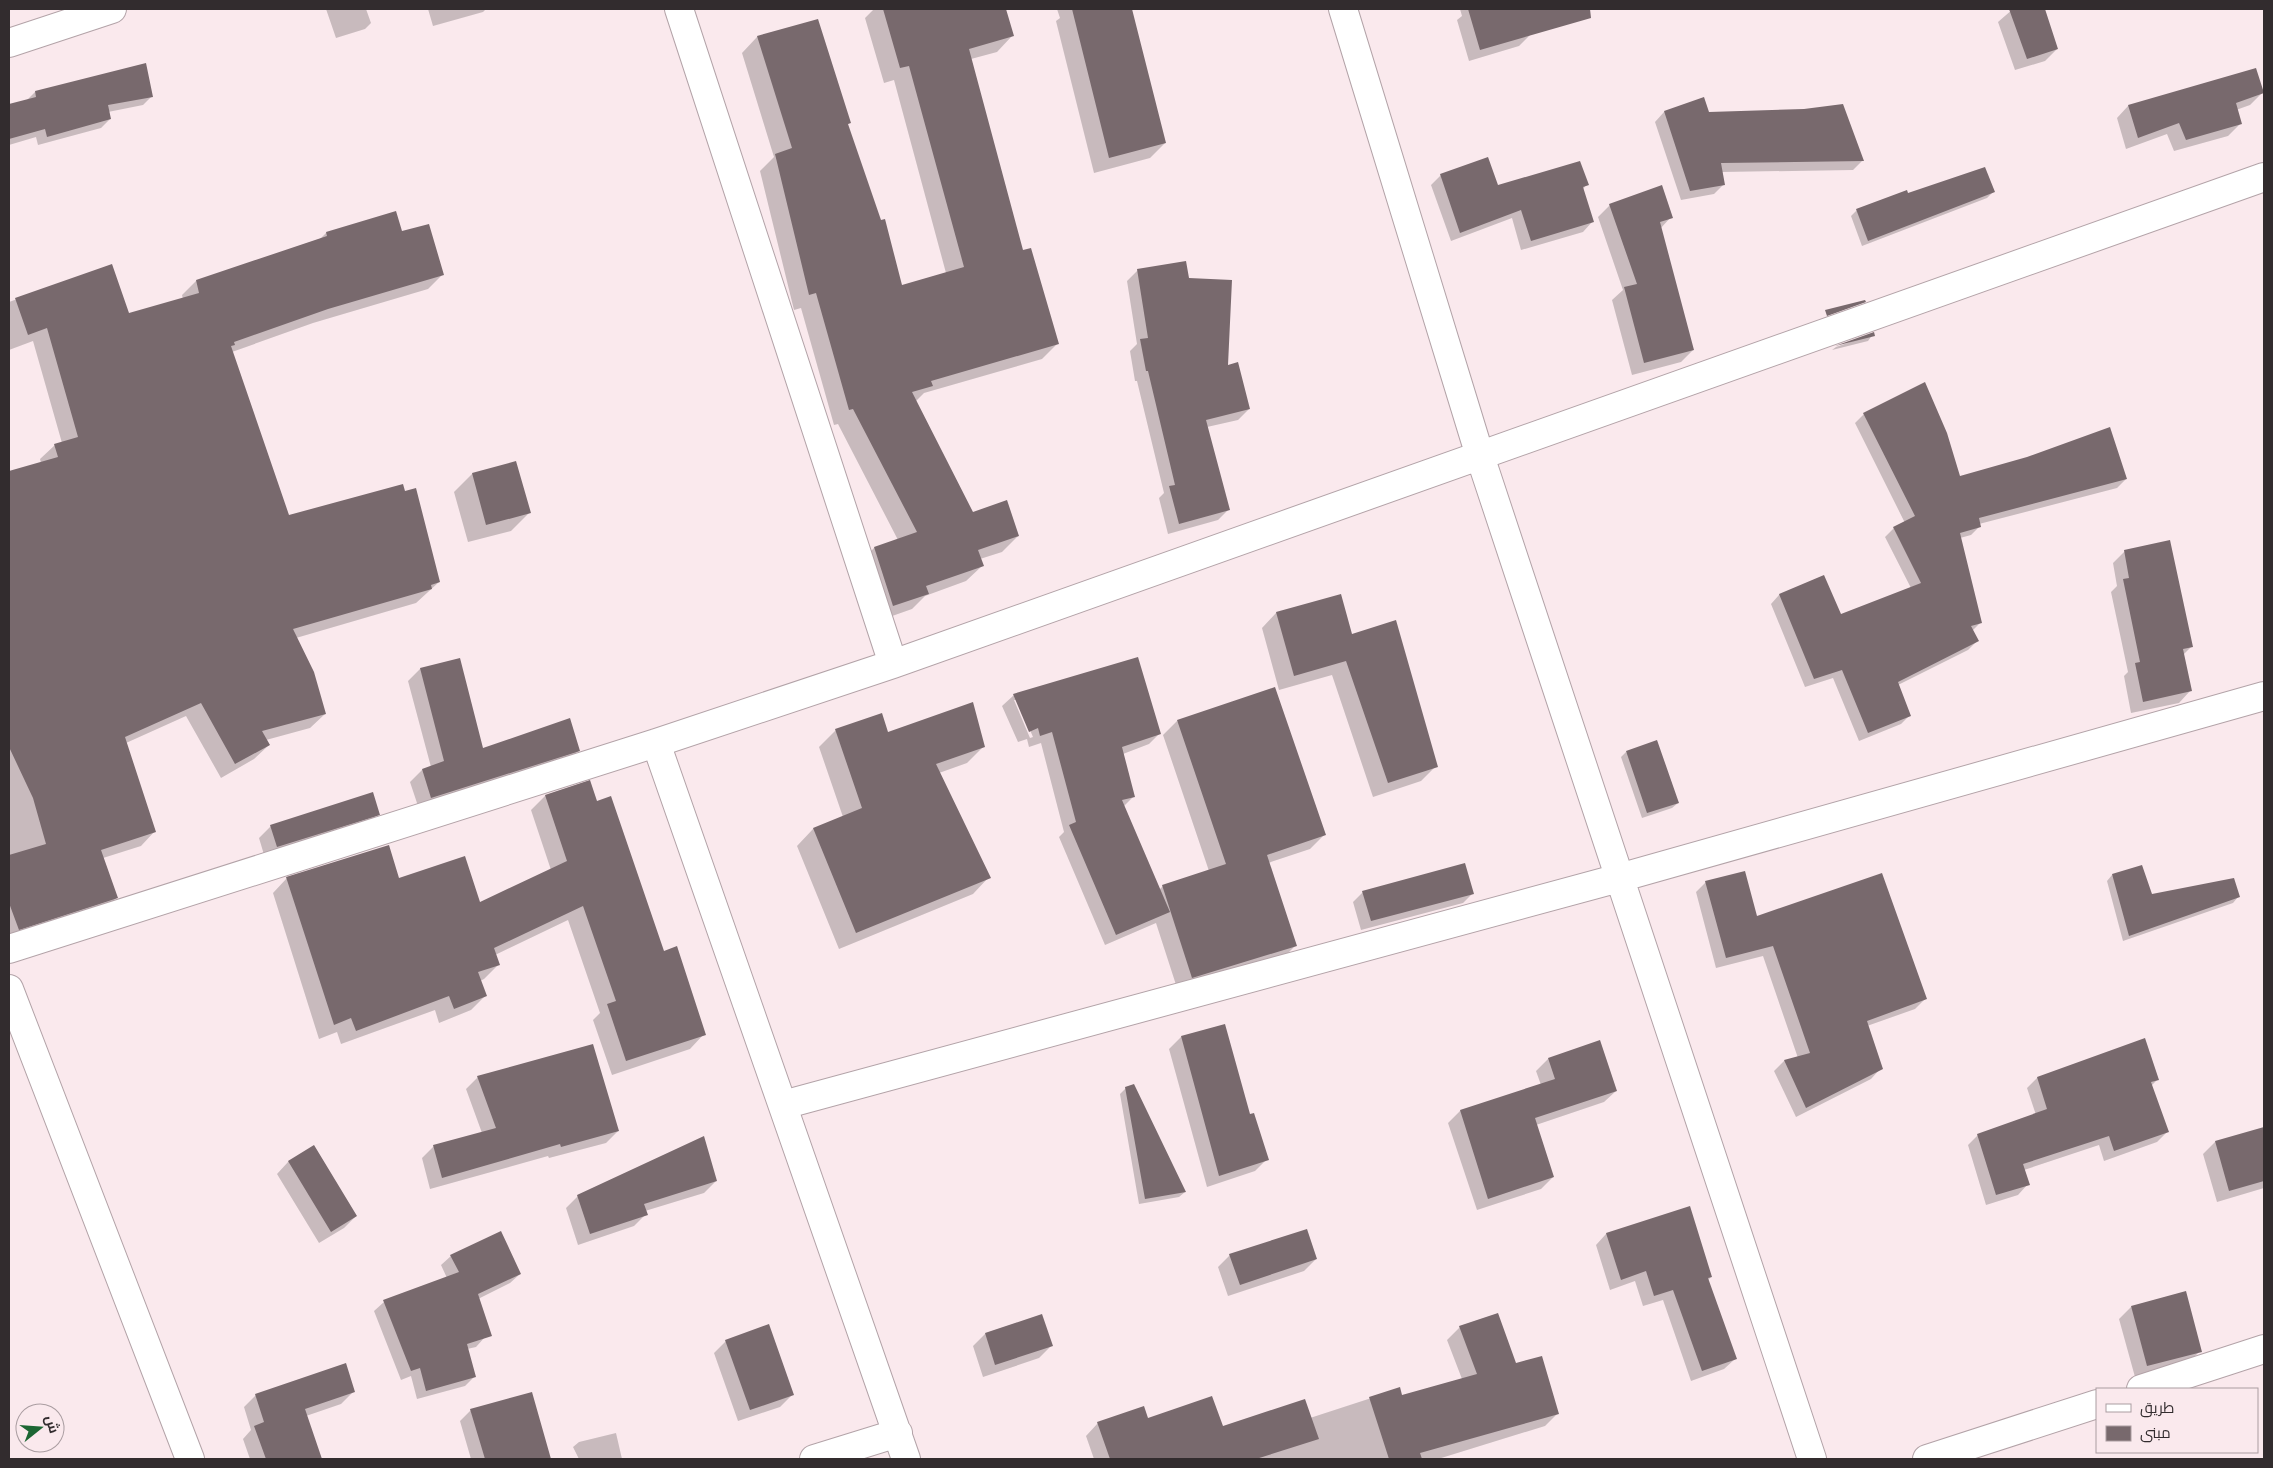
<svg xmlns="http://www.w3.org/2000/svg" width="2273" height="1468" viewBox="0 0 2273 1468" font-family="Poppins,Cairo,sans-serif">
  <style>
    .shadow { fill: #0003; fill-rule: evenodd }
    .building { fill: #78696d }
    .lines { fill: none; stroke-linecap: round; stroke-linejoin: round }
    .minor-casing { stroke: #b3a3a8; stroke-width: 30 }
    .minor { stroke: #fff; stroke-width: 28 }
  </style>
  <rect width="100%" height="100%" fill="#fae9ed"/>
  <!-- shadow -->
  <path class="shadow" d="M 326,9 L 366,9 L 371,23 L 365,29 L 336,38 Z
    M 428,9 L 486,9 L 483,12 L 433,26 Z
    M 874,9 L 1004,9 L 1012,36 L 997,52 L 971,59 L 1022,251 L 1058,343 L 1042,359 L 924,393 L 915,402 L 972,514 L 1018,536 L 1002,552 L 980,559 L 982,566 L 966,581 L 925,596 L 912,609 L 878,621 L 859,563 L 874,548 L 898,540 L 838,424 L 834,425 L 801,308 L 794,310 L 760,171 L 774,157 L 742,53 L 757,37 L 817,20 L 849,123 L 847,125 L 901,286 L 946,273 L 894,80 L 884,83 L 865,18 Z
    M 1057,9 L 1131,9 L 1165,143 L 1150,158 L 1094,173 L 1056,21 L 1060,18 Z
    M 1460,9 L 1522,9 L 1530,35 L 1519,46 L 1469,61 L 1457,20 L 1462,16 Z
    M 2013,9 L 2043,9 L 2057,49 L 2045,61 L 2015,70 L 1998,22 Z
    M 145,64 L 152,96 L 143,105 L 108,112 L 110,119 L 101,128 L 38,145 L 36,137 L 9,145 L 9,106 L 26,101 L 35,92 Z
    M 2262,93 L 2250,105 L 2236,110 L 2240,124 L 2228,136 L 2174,151 L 2167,134 L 2126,149 L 2117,118 L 2128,106 Z
    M 1664,112 L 1708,113 L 1862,161 L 1853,170 L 1722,172 L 1724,184 L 1714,194 L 1681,200 L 1655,122 Z
    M 1441,175 L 1497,187 L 1587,184 L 1583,189 L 1592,222 L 1583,232 L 1521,250 L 1512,218 L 1451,241 L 1431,185 Z
    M 1993,192 L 1987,198 L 1862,246 L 1851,216 L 1857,210 L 1907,194 Z
    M 1610,205 L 1671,217 L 1660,229 L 1693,350 L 1681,362 L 1632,375 L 1612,300 L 1623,290 L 1598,217 Z
    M 326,233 L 401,233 L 442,275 L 428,289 L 313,323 L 232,352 L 288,517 L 439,582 L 416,603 L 296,638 L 325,714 L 310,728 L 266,740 L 269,745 L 254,759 L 221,778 L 186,716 L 126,743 L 155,831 L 141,846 L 103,858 L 117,897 L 103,912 L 9,943 L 9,472 L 41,463 L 40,459 L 55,445 L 62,443 L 33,341 L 9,350 L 9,302 L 111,265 L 128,314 L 183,299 L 182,295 L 196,281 L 320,239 Z
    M 1138,270 L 1188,279 L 1226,367 L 1249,409 L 1238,420 L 1207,427 L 1229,509 L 1218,520 L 1168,534 L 1159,498 L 1164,493 L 1137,381 L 1135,381 L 1130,351 L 1137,344 L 1127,281 Z
    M 1873,334 L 1868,341 L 1832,350 L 1836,347 Z
    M 1925,384 L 1959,478 L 2126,479 L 2117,488 L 1979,524 L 1980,526 L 1971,535 L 1960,538 L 1981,622 L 1972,631 L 1977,641 L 1968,650 L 1898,685 L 1910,715 L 1901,724 L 1859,741 L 1833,678 L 1805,687 L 1771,604 L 1779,595 L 1823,576 L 1841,616 L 1911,588 L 1885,537 L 1894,528 L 1905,523 L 1855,423 L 1864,414 Z
    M 515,463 L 529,513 L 511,531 L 468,542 L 454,492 L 472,474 Z
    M 2125,551 L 2191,647 L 2183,655 L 2190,691 L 2179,703 L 2131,713 L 2124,676 L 2128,672 L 2111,592 L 2117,586 L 2113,563 Z
    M 1340,596 L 1351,636 L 1436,766 L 1421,781 L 1373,797 L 1332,675 L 1279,690 L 1262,628 L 1276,613 Z
    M 459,659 L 482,750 L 579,750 L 567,762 L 419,809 L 410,782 L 422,770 L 431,767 L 408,681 L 420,669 Z
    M 1014,695 L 1160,733 L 1149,744 L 1123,754 L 1134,796 L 1123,807 L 1159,890 L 1163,886 L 1209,871 L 1163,735 L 1177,721 L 1324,835 L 1310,849 L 1268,863 L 1295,946 L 1281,960 L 1178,991 L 1156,923 L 1105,945 L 1059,837 L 1064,832 L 1041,743 L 1029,747 L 1027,739 L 1018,742 L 1002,706 ZM 1014,700 L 1017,700 L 1033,737 L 1030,738 Z
    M 836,730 L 887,733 L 984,746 L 967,763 L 939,773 L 989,877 L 973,894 L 839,949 L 797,846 L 813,829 L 843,817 L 819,747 Z
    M 1626,752 L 1678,803 L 1672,808 L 1642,818 L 1621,757 Z
    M 545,796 L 596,802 L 663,952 L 704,1034 L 690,1049 L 612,1075 L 593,1020 L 600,1013 L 568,920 L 495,955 L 499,964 L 484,979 L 480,981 L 485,996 L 471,1010 L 439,1023 L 435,1010 L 341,1044 L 337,1032 L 319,1039 L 273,893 L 287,878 L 398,879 L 479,904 L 551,870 L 531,810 Z
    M 378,814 L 366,826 L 265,858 L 259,838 L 271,826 Z
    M 2112,875 L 2151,896 L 2238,897 L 2233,903 L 2123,941 L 2107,881 Z
    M 1706,882 L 1756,918 L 1925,999 L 1915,1009 L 1867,1026 L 1881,1068 L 1871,1079 L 1796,1117 L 1774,1071 L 1784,1061 L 1798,1058 L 1763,956 L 1716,968 L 1696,892 Z
    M 1363,892 L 1472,894 L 1463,903 L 1361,930 L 1353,902 Z
    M 1224,1026 L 1249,1116 L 1267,1159 L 1255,1171 L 1207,1187 L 1169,1049 L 1181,1037 Z
    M 2144,1040 L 2158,1079 L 2151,1086 L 2167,1132 L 2157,1142 L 2104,1161 L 2099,1145 L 2024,1170 L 2028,1184 L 2018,1195 L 1986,1205 L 1968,1145 L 1978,1135 L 2036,1115 L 2027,1088 L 2037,1078 Z
    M 1548,1059 L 1616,1091 L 1604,1102 L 1536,1125 L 1553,1177 L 1541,1189 L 1477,1210 L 1448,1123 L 1460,1111 L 1541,1085 L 1536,1071 Z
    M 478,1077 L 618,1131 L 606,1143 L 549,1158 L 548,1156 L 430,1189 L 422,1158 L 434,1146 L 482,1133 L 466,1089 Z
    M 1126,1088 L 1185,1192 L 1179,1197 L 1139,1204 L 1120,1094 Z
    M 2262,1129 L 2264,1138 L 2264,1188 L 2217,1202 L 2203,1154 L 2215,1142 Z
    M 314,1146 L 356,1216 L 344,1228 L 319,1243 L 277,1174 L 288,1162 Z
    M 716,1181 L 704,1193 L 645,1211 L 646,1214 L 634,1226 L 578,1245 L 566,1208 L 578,1196 Z
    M 1689,1208 L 1711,1277 L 1708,1280 L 1735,1359 L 1724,1369 L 1691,1381 L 1663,1300 L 1643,1306 L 1635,1281 L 1610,1290 L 1596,1245 L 1606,1234 Z
    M 1230,1255 L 1316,1259 L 1304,1271 L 1228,1296 L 1218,1267 Z
    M 451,1256 L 520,1274 L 510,1283 L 478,1299 L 485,1337 L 476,1347 L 467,1349 L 475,1376 L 465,1386 L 417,1399 L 411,1376 L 401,1380 L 374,1311 L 384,1302 L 447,1278 L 441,1265 Z
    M 2131,1307 L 2200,1351 L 2188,1363 L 2135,1377 L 2119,1319 Z
    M 1460,1327 L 1515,1364 L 1557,1414 L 1545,1426 L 1438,1459 L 1094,1459 L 1086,1436 L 1098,1423 L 1148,1420 L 1222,1427 L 1310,1418 L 1399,1389 L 1401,1396 L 1462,1379 L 1447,1340 Z
    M 985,1334 L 1051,1346 L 1039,1358 L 983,1377 L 973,1346 Z
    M 726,1341 L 792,1395 L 780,1407 L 738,1421 L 714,1353 Z
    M 353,1392 L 341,1404 L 306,1416 L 321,1459 L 250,1459 L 243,1439 L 251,1430 L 244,1407 L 256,1395 Z
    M 506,1400 L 525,1459 L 471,1459 L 460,1421 L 471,1410 Z
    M 616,1433 L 622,1459 L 579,1459 L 573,1447 L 579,1442 Z"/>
  <!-- building -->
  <path class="building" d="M 883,9 L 1006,9 L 1014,36 L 969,49 L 1023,250 L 1031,248 L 1059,344 L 931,381 L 933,386 L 912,392 L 973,512 L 1007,500 L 1019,536 L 978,550 L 984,566 L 926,586 L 929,594 L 893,606 L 874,547 L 917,532 L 853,409 L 849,410 L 816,293 L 809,295 L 775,154 L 792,148 L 757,36 L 818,19 L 851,123 L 848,124 L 881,220 L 885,219 L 902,285 L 964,267 L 909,66 L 900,68 Z
    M 1072,9 L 1132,9 L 1166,143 L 1109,158 Z
    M 1468,9 L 1590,9 L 1591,18 L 1480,50 Z
    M 2009,9 L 2045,9 L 2058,49 L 2027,59 Z
    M 146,63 L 153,97 L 108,105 L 111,119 L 47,137 L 45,129 L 9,139 L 9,104 L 36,97 L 35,91 Z
    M 2256,68 L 2264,93 L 2236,103 L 2242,124 L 2186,140 L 2179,123 L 2138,138 L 2128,105 Z
    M 1704,97 L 1709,112 L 1804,109 L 1843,104 L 1864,161 L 1721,163 L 1725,185 L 1690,191 L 1664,111 Z
    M 1488,157 L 1498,185 L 1580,161 L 1589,185 L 1583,187 L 1594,222 L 1531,241 L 1521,210 L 1460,233 L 1440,174 Z
    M 1985,167 L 1995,192 L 1868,241 L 1856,209 L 1907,190 L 1908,193 Z
    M 1662,185 L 1673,218 L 1660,222 L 1694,350 L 1644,363 L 1624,287 L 1637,284 L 1609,204 Z
    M 396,211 L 402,231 L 429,224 L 444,275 L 328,309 L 234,342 L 235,345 L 231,346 L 289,515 L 403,484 L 405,491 L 416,488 L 440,582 L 431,585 L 432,589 L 293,629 L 314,672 L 326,714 L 262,731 L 270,745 L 235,764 L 201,703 L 125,737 L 156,832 L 101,850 L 118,898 L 19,930 L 9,903 L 9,855 L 46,844 L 33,798 L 9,747 L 9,471 L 58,457 L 54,444 L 78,437 L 47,328 L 28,335 L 15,298 L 112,264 L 129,313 L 199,293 L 196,280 L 327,236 L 326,232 Z
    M 1186,261 L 1189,278 L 1232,280 L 1228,365 L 1238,362 L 1250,409 L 1206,420 L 1230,510 L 1179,524 L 1169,486 L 1175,485 L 1148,371 L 1146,371 L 1140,339 L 1148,338 L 1137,269 Z
    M 1865,300 L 1866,302 L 1827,316 L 1825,310 Z
    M 1874,332 L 1875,336 L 1835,346 Z
    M 1925,382 L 1947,433 L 1960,476 L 2027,457 L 2110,427 L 2127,479 L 1979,518 L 1981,527 L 1960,533 L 1982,623 L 1971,626 L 1979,641 L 1898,682 L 1911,716 L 1868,733 L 1842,670 L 1814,679 L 1779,594 L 1824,575 L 1841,614 L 1921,583 L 1893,527 L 1915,516 L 1863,413 Z
    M 516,461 L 531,513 L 486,525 L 472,473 Z
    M 2170,540 L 2193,647 L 2183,649 L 2192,691 L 2143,702 L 2135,663 L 2140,662 L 2123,579 L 2129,578 L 2124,550 Z
    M 1341,594 L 1352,634 L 1396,620 L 1438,767 L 1388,783 L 1346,661 L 1294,676 L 1276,612 Z
    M 1138,657 L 1161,734 L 1122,747 L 1135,797 L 1122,800 L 1170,912 L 1116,935 L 1069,825 L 1076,822 L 1052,732 L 1040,736 L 1038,728 L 1029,732 L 1013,694 Z
    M 460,658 L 483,748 L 570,718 L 580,751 L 431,798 L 422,769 L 444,761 L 420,668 Z
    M 1275,687 L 1326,835 L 1267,855 L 1297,946 L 1192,978 L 1162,885 L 1226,864 L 1177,720 Z
    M 973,702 L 985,747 L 936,764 L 991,878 L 856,933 L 813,828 L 862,808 L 835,729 L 882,713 L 888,732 Z
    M 1657,740 L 1679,803 L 1647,813 L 1626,751 Z
    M 590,780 L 597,801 L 611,796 L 664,951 L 677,946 L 706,1035 L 626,1061 L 607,1004 L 616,1001 L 583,906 L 494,948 L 500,965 L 478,972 L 487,996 L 454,1009 L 449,996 L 356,1031 L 351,1018 L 334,1025 L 286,877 L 389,845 L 399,878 L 465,856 L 480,902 L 567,861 L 545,795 Z
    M 373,792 L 380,815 L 277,847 L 270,825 Z
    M 1465,863 L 1474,894 L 1371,921 L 1362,891 Z
    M 2142,865 L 2152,894 L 2234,878 L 2240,897 L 2129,936 L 2112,874 Z
    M 1745,871 L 1757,916 L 1882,873 L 1927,999 L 1867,1021 L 1883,1069 L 1806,1108 L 1784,1060 L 1810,1053 L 1773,946 L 1726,958 L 1705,881 Z
    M 1225,1024 L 1250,1114 L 1254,1113 L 1269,1160 L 1219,1176 L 1181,1036 Z
    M 2145,1038 L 2159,1080 L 2151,1082 L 2169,1132 L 2114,1151 L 2109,1136 L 2023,1164 L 2030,1185 L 1996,1195 L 1977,1134 L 2047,1109 L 2037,1077 Z
    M 1600,1040 L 1617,1091 L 1535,1118 L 1554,1177 L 1488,1199 L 1460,1110 L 1555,1079 L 1548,1058 Z
    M 593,1044 L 619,1131 L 561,1147 L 560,1144 L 442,1178 L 433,1145 L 496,1128 L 477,1076 Z
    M 1134,1084 L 1186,1192 L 1145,1199 L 1125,1087 Z
    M 2264,1127 L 2264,1181 L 2229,1191 L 2215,1141 Z
    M 704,1136 L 717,1181 L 644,1204 L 648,1215 L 590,1234 L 577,1195 Z
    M 314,1145 L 357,1216 L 331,1232 L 288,1161 Z
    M 1690,1206 L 1712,1277 L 1708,1278 L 1737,1359 L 1702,1371 L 1673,1290 L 1654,1296 L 1646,1271 L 1621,1280 L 1606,1233 Z
    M 1307,1229 L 1317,1259 L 1240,1285 L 1229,1254 Z
    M 501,1231 L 521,1274 L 478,1294 L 492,1336 L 467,1344 L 476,1377 L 426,1391 L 420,1368 L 411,1371 L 383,1300 L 459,1272 L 450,1255 Z
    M 2186,1291 L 2202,1352 L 2147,1366 L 2131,1306 Z
    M 1498,1313 L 1516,1363 L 1542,1356 L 1559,1414 L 1420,1453 L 1422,1459 L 1389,1459 L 1369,1397 L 1400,1387 L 1402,1395 L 1477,1374 L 1459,1326 Z
    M 1042,1314 L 1053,1346 L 995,1365 L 985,1333 Z
    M 769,1324 L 794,1395 L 750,1410 L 725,1340 Z
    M 346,1363 L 355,1392 L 305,1409 L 322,1459 L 266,1459 L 254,1426 L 264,1422 L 255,1394 Z
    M 532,1392 L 551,1459 L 485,1459 L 470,1409 Z
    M 1212,1396 L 1223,1426 L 1305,1399 L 1319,1439 L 1256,1459 L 1110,1459 L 1097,1422 L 1144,1406 L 1148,1418 Z"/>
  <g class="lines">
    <defs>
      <path id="minor" d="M 679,9 L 893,664
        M 1343,9 L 1480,456 L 1812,1459
        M 9,43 L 112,9
        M 656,743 L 906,1459
        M 9,949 L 656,743 L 893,664 L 2264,177
        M 9,989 L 190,1459
        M 783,1105 L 1619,878 L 2264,696
        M 2141,1389 L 2264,1349
        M 814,1459 L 898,1433
        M 1927,1459 L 2097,1404"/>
    </defs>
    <!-- minor casing -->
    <use href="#minor" class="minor-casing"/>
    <!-- minor -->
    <use href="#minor" class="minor"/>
  </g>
  <!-- border -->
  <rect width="2273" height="1468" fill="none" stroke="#322c2e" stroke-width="20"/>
  <!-- legend -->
  <rect x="2096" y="1388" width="162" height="65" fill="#fae9ed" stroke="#aa9da1"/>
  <rect x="2106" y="1404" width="25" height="8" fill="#ffffff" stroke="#aa9da1"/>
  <text x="2140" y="1413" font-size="15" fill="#322c2e">طريق</text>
  <rect x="2106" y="1426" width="25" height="15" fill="#78696d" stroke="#aa9da1"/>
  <text x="2140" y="1438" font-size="15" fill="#322c2e">مبنى</text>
  <!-- north arrow -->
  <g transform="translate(40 1428) rotate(73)"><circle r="24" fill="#fae9ed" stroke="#aa9da1"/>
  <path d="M0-4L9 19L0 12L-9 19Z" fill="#1c6633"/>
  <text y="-8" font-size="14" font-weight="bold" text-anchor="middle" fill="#322c2e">ش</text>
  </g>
</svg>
